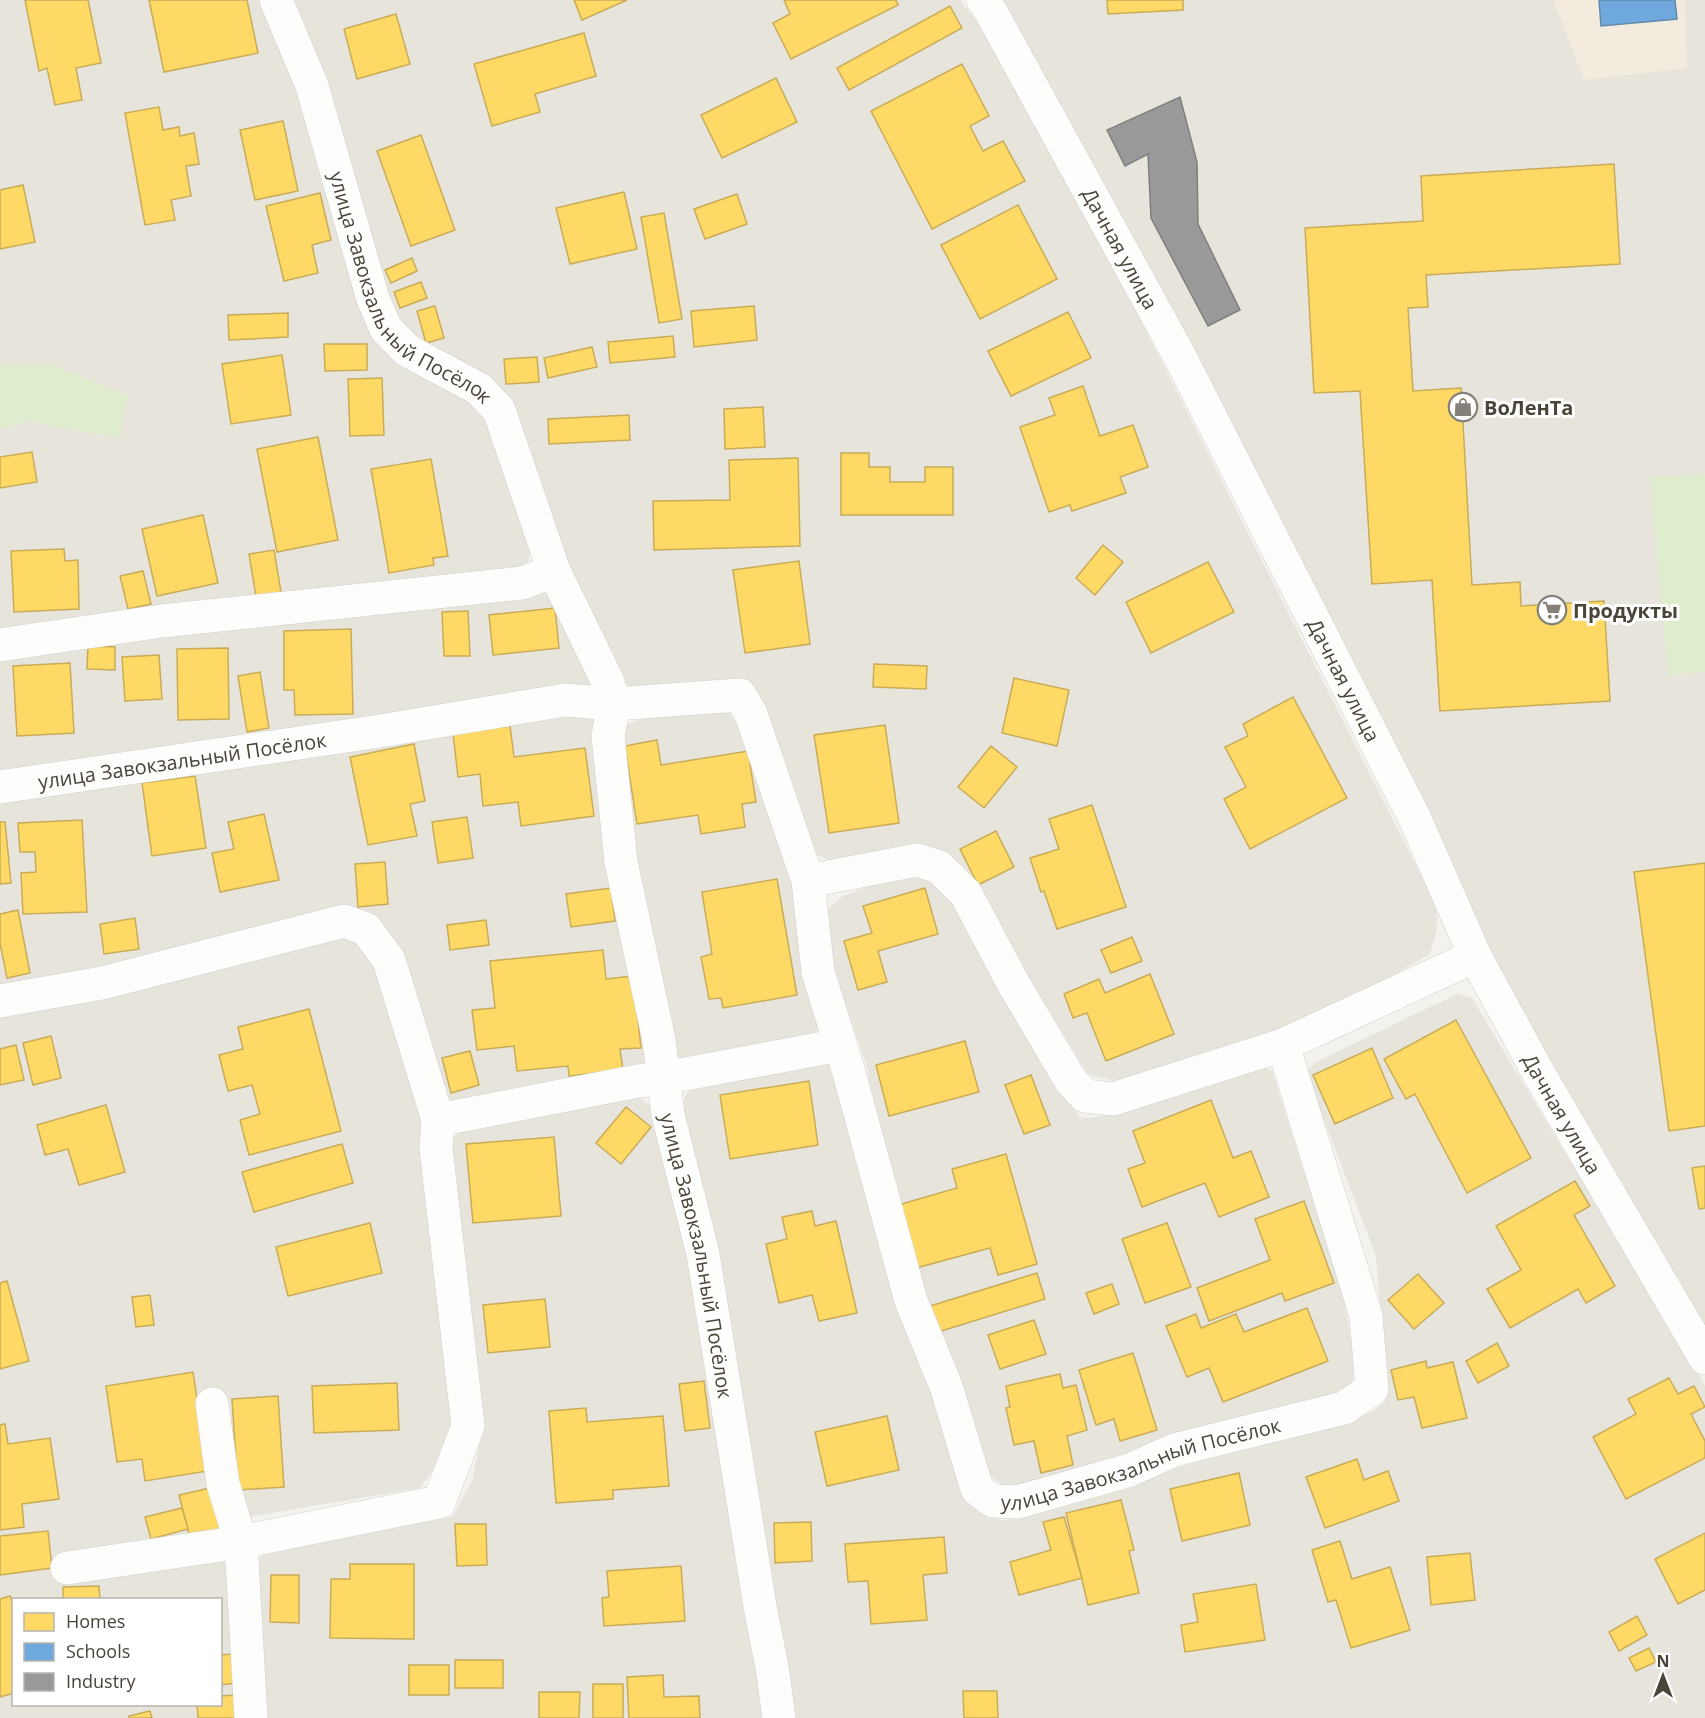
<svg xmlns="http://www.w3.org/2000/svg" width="1705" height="1718" font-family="'Open Sans',sans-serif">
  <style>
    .residential { fill: #e7e4db; fill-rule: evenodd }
    .commercial { fill: #f2ebde }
    .green { fill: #dfedce }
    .homes { fill: #ffd966; stroke: #c9ac58; stroke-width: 1.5 }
    .schools { fill: #6fa8dc; stroke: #648aab; stroke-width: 1.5 }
    .industry { fill: #999; stroke: #81807c; stroke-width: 1.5 }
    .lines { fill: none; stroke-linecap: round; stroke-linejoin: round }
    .minor-casing { stroke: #d1cfcb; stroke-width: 34 }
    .minor { stroke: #fdfdfc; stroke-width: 33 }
    .labels { text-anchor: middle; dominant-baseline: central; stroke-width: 6; stroke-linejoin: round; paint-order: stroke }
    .street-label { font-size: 20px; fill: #4a4439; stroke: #fff }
    .poi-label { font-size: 20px; font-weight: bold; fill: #4a4439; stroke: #fff; text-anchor: start }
  </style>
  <rect width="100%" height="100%" fill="#f3f2ed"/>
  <g class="residential">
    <path d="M0 0H261L284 46 367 304 479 404 532 544 528 562 514 573 0 634Z"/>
    <path d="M290 0H960L979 24 1033 107 1436 905 1437 929 1430 954 1380 983 1268 1034 1138 1077 1114 1081 1088 1074 974 889 947 857 829 860 814 854 764 703 643 691 628 686 619 674 565 566 506 403 392 326Z"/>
    <path d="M1003 0H1705V1339L1545 1058 1008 8Z"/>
    <path d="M537 593 552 595 591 680V689L0 772V656Z"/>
    <path d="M553 711 598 719 649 1060 641 1068 427 1111 457 1424 441 1459 420 1488 248 1517 242 1718H0V801ZM14 1600H220V1704H14Z"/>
    <path d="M727 711 741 729 795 877 822 1024 816 1032 690 1059H679L672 1055 619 770 626 725 652 715Z"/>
    <path d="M907 871 941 881 1063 1095 1080 1117 1094 1118 1259 1064 1272 1071 1343 1294 1356 1369 1351 1385 1339 1392 1167 1440 1021 1488 1002 1484 980 1469 879 1149 867 1066 836 977 826 910 843 896Z"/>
    <path d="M1457 994 1472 998 1705 1386V1718H793L681 1113 686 1094 701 1081 825 1062 836 1071 979 1510 1003 1521 1183 1466 1370 1413 1385 1402 1386 1381 1376 1256 1310 1083 1308 1071 1314 1063Z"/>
    <path d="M638 1097 651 1106 693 1255 758 1669 762 1718H262L255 1571 259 1559 269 1547 453 1516 473 1479 482 1425 450 1154 454 1137 466 1126Z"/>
  </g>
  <path class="commercial" d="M1553 0H1685L1687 68 1584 80Z"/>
  <g class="green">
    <path d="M0 365H53L128 396 119 438 27 421 0 429Z"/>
    <path d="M1705 474V672L1668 675 1650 478Z"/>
  </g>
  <g class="homes">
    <path d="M25 0H88L101 63 76 68 82 100 55 105 47 68 39 71Z"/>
    <path d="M149 0H247L258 53 164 72Z"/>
    <path d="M574 0H627L582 20Z"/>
    <path d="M784 0H896L898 5 791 59 773 23 790 14Z"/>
    <path d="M1107 0H1183V10L1108 14Z"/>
    <path d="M950 6 962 28 849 90 837 68Z"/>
    <path d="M396 14 410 64 357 79 344 29Z"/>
    <path d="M584 33 596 76 535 94 540 112 492 126 474 64Z"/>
    <path d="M962 64 989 116 970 126 983 151 1003 141 1025 181 932 229 871 111Z"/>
    <path d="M776 78 797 122 722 158 701 115Z"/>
    <path d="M159 107 163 130 179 127 180 136 194 133 199 164 186 166 191 196 171 200 175 220 145 225 125 113Z"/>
    <path d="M283 121 298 191 255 200 240 130Z"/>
    <path d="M421 135 455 230 411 246 377 151Z"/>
    <path d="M1614 164 1620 264 1426 275 1428 307 1408 308 1413 391 1461 388 1472 585 1520 582 1521 606 1604 601 1610 701 1440 711 1432 580 1372 584 1360 391 1314 393 1305 228 1423 221 1421 176Z"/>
    <path d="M23 185 35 242 0 249V190Z"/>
    <path d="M624 192 637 249 570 264 556 208Z"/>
    <path d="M320 193 331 240 312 245 318 273 284 281 266 206Z"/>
    <path d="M737 194 747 224 705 239 694 209Z"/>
    <path d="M1018 205 1057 279 980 319 941 245Z"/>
    <path d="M664 213 682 319 659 323 641 217Z"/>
    <path d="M412 258 417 271 391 283 385 270Z"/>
    <path d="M421 282 427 298 400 308 394 292Z"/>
    <path d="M435 306 444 338 426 343 417 311Z"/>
    <path d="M754 306 757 340 694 347 691 311Z"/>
    <path d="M1068 312 1091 358 1011 396 988 351Z"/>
    <path d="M288 313V337L229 340 228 315Z"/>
    <path d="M673 336 675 357 610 363 608 342Z"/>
    <path d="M324 344H367V370L325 371Z"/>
    <path d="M592 347 597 367 548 378 544 358Z"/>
    <path d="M282 355 291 415 231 424 222 364Z"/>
    <path d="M537 357 539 382 506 384 504 359Z"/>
    <path d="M382 378 384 435 350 436 348 379Z"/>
    <path d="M1083 386 1100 436 1133 425 1148 467 1120 477 1126 493 1072 511 1070 505 1049 512 1020 427 1055 415 1049 398Z"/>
    <path d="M763 407 765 447 725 449 724 409Z"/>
    <path d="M629 415 630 440 549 444 548 419Z"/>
    <path d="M318 437 338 540 277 552 257 449Z"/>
    <path d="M32 452 37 482 0 488V457Z"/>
    <path d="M841 453H869V467H890V482H925V467H953V515H841Z"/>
    <path d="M798 458 800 546 654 550 653 501 730 500 729 460Z"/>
    <path d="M431 459 448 556 433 558 434 565 389 573 371 469Z"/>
    <path d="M203 515 218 583 157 596 142 529Z"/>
    <path d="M1103 545 1123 562 1095 595 1076 578Z"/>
    <path d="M64 549 65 561 78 560 79 609 14 612 11 551Z"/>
    <path d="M274 550 281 592 256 596 249 554Z"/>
    <path d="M799 561 810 644 745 653 733 570Z"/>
    <path d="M1208 562 1234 612 1151 653 1126 602Z"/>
    <path d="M143 571 151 604 128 609 120 576Z"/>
    <path d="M555 608 559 648 493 655 489 615Z"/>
    <path d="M468 611 470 656H444L442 612Z"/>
    <path d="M351 629 353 714 295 715 294 690H284V631Z"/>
    <path d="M88 646 115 647V670L87 669Z"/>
    <path d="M228 648 229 719 178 720 177 649Z"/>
    <path d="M159 655 162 699 125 701 122 657Z"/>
    <path d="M70 663 74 733 17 736 13 666Z"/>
    <path d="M874 664 927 666 926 689 873 687Z"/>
    <path d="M260 672 269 728 247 732 238 676Z"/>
    <path d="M1014 678 1069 690 1057 746 1002 733Z"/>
    <path d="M1293 697 1347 798 1250 849 1224 799 1246 787 1225 747 1248 736 1243 724Z"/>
    <path d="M885 725 899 823 829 833 814 735Z"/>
    <path d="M510 726 514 757 585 748 594 816 521 826 518 802 483 806 480 774 458 777 453 733Z"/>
    <path d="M657 740 661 765 748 751 756 802 742 804 745 827 701 834 698 815 637 824 625 746Z"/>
    <path d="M414 744 425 801 410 804 417 836 368 845 350 757Z"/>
    <path d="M991 746 1017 767 984 808 958 787Z"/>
    <path d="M195 776 206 848 152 856 142 783Z"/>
    <path d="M1092 805 1126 907 1057 929 1044 891 1041 892 1030 858 1059 849 1049 819Z"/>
    <path d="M264 814 279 880 220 892 212 853 234 849 228 822Z"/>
    <path d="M467 817 473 858 438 863 432 822Z"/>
    <path d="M82 820 87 912 23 914 21 873 36 872 35 852H20L18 823Z"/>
    <path d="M0 822H5L11 883 0 884Z"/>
    <path d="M996 831 1014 867 978 885 960 849Z"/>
    <path d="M385 862 388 904 358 907 355 864Z"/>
    <path d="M1705 863V1126L1669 1131 1634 872Z"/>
    <path d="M777 879 797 995 723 1008 721 998 709 999 701 957 712 954 702 892Z"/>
    <path d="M611 888 615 921 571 927 566 894Z"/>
    <path d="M925 888 938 934 878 951 887 982 858 990 844 941 872 933 863 906Z"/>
    <path d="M18 910 30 973 7 978 0 943V914Z"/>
    <path d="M135 918 139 949 104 954 100 924Z"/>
    <path d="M486 920 489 945 450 950 447 925Z"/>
    <path d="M1132 937 1142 961 1111 973 1101 950Z"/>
    <path d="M603 950 606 979 633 976 641 1048 620 1049 623 1070 569 1076 568 1066 517 1071 514 1046 477 1050 472 1010 495 1008 490 961Z"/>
    <path d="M1150 974 1174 1034 1106 1061 1087 1013 1073 1018 1064 994 1099 979 1105 993Z"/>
    <path d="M309 1009 341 1131 249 1155 240 1120 260 1114 252 1085 228 1091 219 1055 243 1049 238 1027Z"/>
    <path d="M1456 1020 1531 1158 1467 1193 1415 1094 1406 1099 1384 1059Z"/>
    <path d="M51 1036 61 1078 33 1085 23 1043Z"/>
    <path d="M965 1041 979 1092 889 1116 876 1065Z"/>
    <path d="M16 1045 24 1080 0 1085V1049Z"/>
    <path d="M1372 1048 1393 1098 1335 1124 1313 1075Z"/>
    <path d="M470 1051 479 1085 451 1093 442 1058Z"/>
    <path d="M1031 1075 1050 1125 1024 1134 1005 1085Z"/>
    <path d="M809 1081 818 1145 730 1159 720 1095Z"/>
    <path d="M1211 1100 1233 1158 1251 1151 1269 1197 1219 1217 1205 1183 1142 1207 1128 1169 1145 1163 1133 1131Z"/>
    <path d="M106 1105 125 1172 79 1185 68 1149 45 1155 37 1125Z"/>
    <path d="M626 1107 651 1127 621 1164 596 1143Z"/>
    <path d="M554 1137 561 1216 473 1223 466 1144Z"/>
    <path d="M342 1144 353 1183 254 1212 242 1172Z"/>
    <path d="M1006 1154 1037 1264 998 1275 990 1248 916 1268 898 1205 957 1188 952 1169Z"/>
    <path d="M1705 1166V1208L1699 1209 1692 1168Z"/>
    <path d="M1575 1181 1590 1206 1574 1215 1615 1286 1586 1303 1578 1289 1510 1328 1487 1289 1521 1270 1496 1226Z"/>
    <path d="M1304 1201 1334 1283 1285 1301 1282 1293 1209 1321 1197 1288 1270 1260 1255 1219Z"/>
    <path d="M812 1211 815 1226 836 1221 857 1313 819 1321 812 1295 779 1303 766 1244 787 1239 782 1217Z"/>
    <path d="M370 1223 382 1273 288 1296 276 1247Z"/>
    <path d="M1167 1223 1191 1287 1145 1303 1122 1239Z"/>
    <path d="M1037 1273 1045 1299 938 1332 930 1306Z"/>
    <path d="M1418 1274 1444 1303 1414 1329 1388 1300Z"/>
    <path d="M7 1281 29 1361 0 1369V1283Z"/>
    <path d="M1112 1284 1119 1304 1094 1314 1086 1293Z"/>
    <path d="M150 1295 154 1325 136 1327 132 1297Z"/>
    <path d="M545 1299 550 1347 488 1353 483 1305Z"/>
    <path d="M1307 1308 1328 1361 1223 1402 1209 1368 1187 1377 1166 1326 1196 1314 1201 1328 1236 1314 1244 1332Z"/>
    <path d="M1034 1320 1046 1354 1000 1369 988 1335Z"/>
    <path d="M1497 1343 1509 1366 1478 1383 1466 1361Z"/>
    <path d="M1133 1353 1157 1430 1120 1441 1114 1419 1096 1425 1079 1370Z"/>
    <path d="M1426 1361 1427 1368 1453 1362 1467 1418 1422 1428 1414 1397 1398 1400 1391 1370Z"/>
    <path d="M193 1372 208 1471 145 1481 142 1459 117 1462 106 1386Z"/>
    <path d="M1060 1374 1063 1388 1076 1385 1087 1430 1067 1436 1073 1465 1041 1473 1034 1441 1014 1445 1006 1408 1010 1407 1006 1386Z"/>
    <path d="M1669 1378 1678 1394 1694 1386 1705 1407 1691 1414 1705 1441V1458L1626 1499 1593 1437 1636 1414 1628 1399Z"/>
    <path d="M704 1381 710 1428 685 1431 679 1384Z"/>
    <path d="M397 1383 399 1430 314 1433 312 1386Z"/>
    <path d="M278 1396 284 1487 238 1490 232 1399Z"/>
    <path d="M586 1408 587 1422 663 1416 669 1486 613 1490V1499L556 1503 549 1411Z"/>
    <path d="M887 1416 899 1470 827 1486 815 1432Z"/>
    <path d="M5 1424 8 1444 50 1438 59 1499 22 1504 24 1527 0 1530V1425Z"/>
    <path d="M1357 1459 1364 1480 1388 1471 1399 1501 1325 1528 1306 1477Z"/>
    <path d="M1239 1473 1250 1525 1182 1541 1170 1489Z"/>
    <path d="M210 1488 221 1530 190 1538 179 1495Z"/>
    <path d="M1121 1500 1134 1550 1129 1551 1139 1593 1088 1605 1066 1513Z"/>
    <path d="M182 1508 188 1529 151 1539 145 1517Z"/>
    <path d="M1064 1517 1082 1578 1019 1595 1010 1562 1051 1550 1043 1522Z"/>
    <path d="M811 1522 812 1561 775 1563 774 1523Z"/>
    <path d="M455 1524H486L487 1565 457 1566Z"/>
    <path d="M48 1531 52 1568 0 1575V1536Z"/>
    <path d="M1705 1533V1590L1678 1604 1655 1559Z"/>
    <path d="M944 1537 947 1573 923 1575 927 1620 871 1624 868 1581 848 1582 845 1544Z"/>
    <path d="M1340 1541 1352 1579 1390 1567 1410 1630 1351 1648 1336 1600 1328 1602 1312 1550Z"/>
    <path d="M1470 1553 1475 1600 1431 1605 1427 1557Z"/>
    <path d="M350 1564H414V1639L330 1638 331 1579H350Z"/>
    <path d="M681 1566 685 1621 604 1626 602 1598 609 1597 607 1571Z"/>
    <path d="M271 1575H299V1623L270 1622Z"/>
    <path d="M1256 1584 1265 1640 1185 1652 1181 1625 1198 1622 1193 1594Z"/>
    <path d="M99 1586 100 1600H63V1587Z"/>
    <path d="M10 1596 14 1606V1693L0 1697V1599Z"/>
    <path d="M1637 1616 1647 1635 1619 1651 1609 1632Z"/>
    <path d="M1649 1648 1656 1662 1636 1671 1629 1658Z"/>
    <path d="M233 1654 237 1683 220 1685V1655Z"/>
    <rect x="455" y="1660" width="48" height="28"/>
    <rect x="409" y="1665" width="40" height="30"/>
    <path d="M663 1675 664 1697 699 1696 700 1718H629L627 1677Z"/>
    <rect x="593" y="1684" width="30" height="34"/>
    <path d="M963 1691H997L998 1718H964Z"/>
    <path d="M539 1692H580L579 1718H539Z"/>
    <path d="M235 1695 236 1718H198L197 1704H220V1696Z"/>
    <path d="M150 1711 152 1718H129V1716Z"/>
  </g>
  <path class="schools" d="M1599 0H1675L1677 19 1601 26Z"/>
  <path class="industry" d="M1180 97 1197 162 1198 224 1240 310 1208 326 1151 218 1148 154 1125 166 1107 130Z"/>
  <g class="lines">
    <g class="minor-casing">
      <g id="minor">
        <path id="s1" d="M276 0 312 86 373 299 386 329 408 351 479 389 499 410 554 571 608 682 614 704 608 736 621 862 659 1040 668 1115 703 1254 761 1612 772 1667 779 1718"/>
        <path id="s2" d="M983 0 991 12 1179 355 1415 819 1475 956 1539 1074 1705 1358"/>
        <path d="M0 645 162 621 522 583 554 571"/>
        <path id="s3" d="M0 787 380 731 565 700 614 704 740 695 751 714 808 881 818 972 848 1069 911 1301 946 1386 977 1489 993 1501 1017 1502 1130 1470 1174 1450 1344 1408 1372 1389 1366 1316 1283 1045"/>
        <path d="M808 881 917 860 939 867 966 894 1013 983 1071 1081 1085 1096 1113 1099 1283 1045 1475 956"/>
        <path d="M0 1001 102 983 344 921 366 929 389 960 438 1120 436 1148 468 1426 439 1502 241 1542 67 1568"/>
        <path d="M438 1120 638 1081 664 1078 840 1045"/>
        <path d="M212 1404 223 1484 241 1542 251 1718"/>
      </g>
    </g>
    <use href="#minor" class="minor"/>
  </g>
  <defs>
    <g id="shop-ring" transform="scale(1.5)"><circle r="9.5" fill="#fff" stroke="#858178" stroke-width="1.5"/><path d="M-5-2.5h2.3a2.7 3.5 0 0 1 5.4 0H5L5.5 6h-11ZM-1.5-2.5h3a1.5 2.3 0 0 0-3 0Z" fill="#858178"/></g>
    <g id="supermarket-ring" transform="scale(1.5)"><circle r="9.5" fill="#fff" stroke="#858178" stroke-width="1.5"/><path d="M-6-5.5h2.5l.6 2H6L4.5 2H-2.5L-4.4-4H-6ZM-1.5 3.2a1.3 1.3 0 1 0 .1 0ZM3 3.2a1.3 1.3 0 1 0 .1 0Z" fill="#858178"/></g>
  </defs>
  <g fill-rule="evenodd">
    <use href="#shop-ring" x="1463" y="407"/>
    <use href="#supermarket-ring" x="1552" y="610"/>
  </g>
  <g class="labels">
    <g class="street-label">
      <text stroke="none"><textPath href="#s2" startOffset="284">Дачная улица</textPath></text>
      <text stroke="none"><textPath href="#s1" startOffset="328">улица Завокзальный Посёлок</textPath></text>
      <text stroke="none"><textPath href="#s2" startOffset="770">Дачная улица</textPath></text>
      <text stroke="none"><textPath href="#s3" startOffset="184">улица Завокзальный Посёлок</textPath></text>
      <text stroke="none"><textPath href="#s2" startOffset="1256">Дачная улица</textPath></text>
      <text stroke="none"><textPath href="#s1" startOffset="1365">улица Завокзальный Посёлок</textPath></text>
      <text stroke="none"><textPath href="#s3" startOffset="1752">улица Завокзальный Посёлок</textPath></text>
    </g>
    <g class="poi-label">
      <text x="1484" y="407">ВоЛенТа</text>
      <text x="1573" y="610">Продукты</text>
    </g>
  </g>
  <rect x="12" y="1598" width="210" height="108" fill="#ffffff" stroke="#b7b4b0" stroke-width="1.5"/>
  <rect x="24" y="1613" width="30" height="18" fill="#ffd966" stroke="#b7b4b0" stroke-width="1.5"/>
  <text x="66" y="1628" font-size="18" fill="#4a4439">Homes</text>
  <rect x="24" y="1643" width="30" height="18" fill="#6fa8dc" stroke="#b7b4b0" stroke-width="1.5"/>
  <text x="66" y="1658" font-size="18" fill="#4a4439">Schools</text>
  <rect x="24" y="1673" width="30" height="18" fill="#999999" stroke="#b7b4b0" stroke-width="1.5"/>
  <text x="66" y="1688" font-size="18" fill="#4a4439">Industry</text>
  <g transform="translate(1663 1676)" stroke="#ffffff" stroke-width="4.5" paint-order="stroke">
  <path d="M0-4.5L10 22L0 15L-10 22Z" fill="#4a4439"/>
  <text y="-9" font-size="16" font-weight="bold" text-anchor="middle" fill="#4a4439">N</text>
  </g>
</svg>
